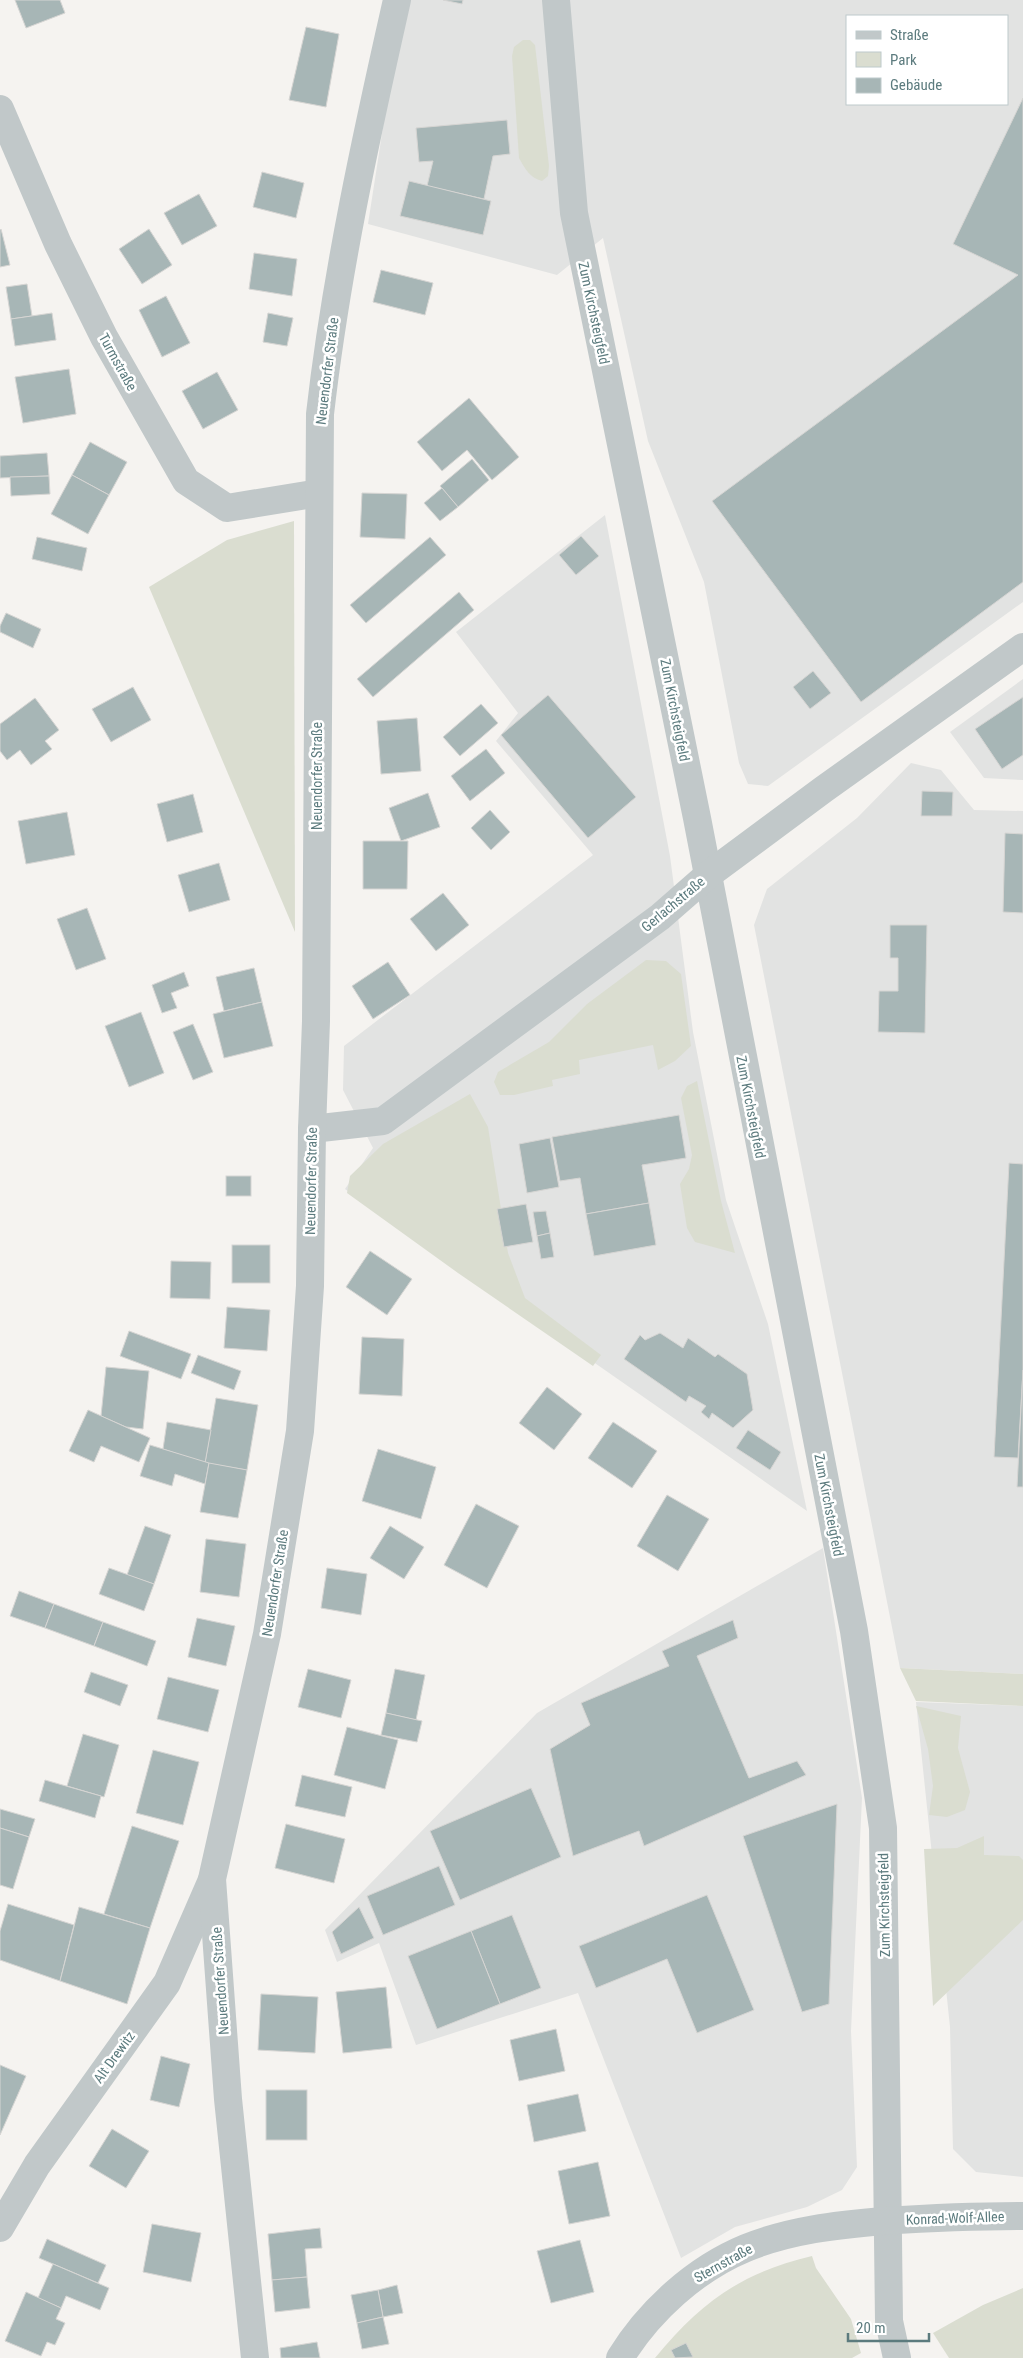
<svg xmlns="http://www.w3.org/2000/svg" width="1023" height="2358" font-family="'Roboto Condensed',sans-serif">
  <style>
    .built { fill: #e2e3e2; fill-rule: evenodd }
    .green { fill: #daddd0 }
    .building { fill: #a7b6b6; stroke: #d6d5d3 }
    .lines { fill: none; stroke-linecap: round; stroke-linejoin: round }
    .minor { stroke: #c1c8c9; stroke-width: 28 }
    .labels { text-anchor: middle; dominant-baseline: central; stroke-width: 5; stroke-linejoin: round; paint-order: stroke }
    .street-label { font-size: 14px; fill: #5c7b7e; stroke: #fff }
  </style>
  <rect width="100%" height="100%" fill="#f5f3f0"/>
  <g class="built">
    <path d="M411 0H1023V602L768 786 748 784 739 763 704 582 648 441 603 238 557 275 368 224 388 95ZM847 16H1007V104H847Z"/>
    <path d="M605 515 670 856 693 1032 726 1200 768 1324 807 1511 345 1189 373 1148 343 1090 344 1046 593 855 496 741 518 713 456 632Z"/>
    <path d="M1023 679V780L984 778 950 732Z"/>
    <path d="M911 763 941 770 974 810 1023 811V1674L900 1668 754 925 767 889 857 818Z"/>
    <path d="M823 1548 862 1798 851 2031 857 2167 842 2190 807 2207 735 2227 681 2258 578 1993 416 2045 379 1943 337 1962 325 1930 537 1713Z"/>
    <path d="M916 1702 1023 1706V2177L976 2172 953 2149 950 2027Z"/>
  </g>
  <g class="green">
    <path d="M523 40H530L535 45 549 166 548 176 542 181C530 178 525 169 519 158L512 56 514 47Z"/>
    <path d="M294 521 295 932 149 587 227 540Z"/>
    <path d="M646 960 666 961 681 974 691 1046 675 1061 658 1070 653 1045 579 1060 580 1074 552 1080 553 1086 514 1095H500L494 1082 498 1072 549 1042 587 1004Z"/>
    <path d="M697 1081 721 1201 735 1253 695 1242 687 1228 680 1184 689 1169 692 1155 681 1098 687 1086Z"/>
    <path d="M470 1094 488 1127 508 1253 525 1298 601 1355 593 1366 458 1273 347 1193 350 1176 383 1144Z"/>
    <path d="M900 1668 1023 1674V1706L916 1701Z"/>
    <path d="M916 1706 961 1716 958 1748 970 1792 965 1810 947 1817 929 1815 933 1786 928 1749Z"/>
    <path d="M984 1836V1855L1019 1856 1023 1860V1920L933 2006 924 1849 957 1848Z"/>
    <path d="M812 2256 816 2268 851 2319 861 2353 852 2358H655C701 2302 741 2273 812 2256Z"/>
    <path d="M1023 2288V2358H949L933 2333 983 2305Z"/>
  </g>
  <g class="building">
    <path d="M15 0H60L65 13 26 28Z"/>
    <path d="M443 0H463L462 4Z"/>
    <path d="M306 27 339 34 326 107 289 100Z"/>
    <path d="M1023 98V582L861 702 712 501 1018 275 953 244Z"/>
    <path d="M507 120 510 154 493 156 484 199 427 186 433 161 419 162 416 128Z"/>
    <path d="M262 172 304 183 296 218 253 207Z"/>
    <path d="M409 181 491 201 483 235 400 216Z"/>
    <path d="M199 194 217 226 182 245 164 213Z"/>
    <path d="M1 229 10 265 0 267V230Z"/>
    <path d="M149 229 172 265 142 284 119 249Z"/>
    <path d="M254 253 297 259 292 296 249 289Z"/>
    <path d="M381 270 433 283 425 315 373 302Z"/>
    <path d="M27 284 32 316 11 319 6 287Z"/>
    <path d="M166 296 190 343 162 357 139 310Z"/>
    <path d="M52 313 56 340 15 346 11 319Z"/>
    <path d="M268 313 293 318 287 346 263 342Z"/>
    <path d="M69 369 76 414 23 423 15 377Z"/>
    <path d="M217 372 238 410 203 429 182 391Z"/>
    <path d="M469 398 519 457 492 480 467 450 442 471 417 442Z"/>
    <path d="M90 442 127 462 109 495 72 475Z"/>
    <path d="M47 453 49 476 0 478V456Z"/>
    <path d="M472 459 489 480 458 507 440 486Z"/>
    <path d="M72 475 109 495 88 534 51 514Z"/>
    <path d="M49 476 50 494 11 496 10 477Z"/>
    <path d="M442 488 458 507 440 521 424 503Z"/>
    <path d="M362 493 407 494 405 539 360 537Z"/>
    <path d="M581 536 599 556 576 575 559 555Z"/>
    <path d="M37 537 87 548 82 571 32 559Z"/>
    <path d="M430 537 446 555 366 623 350 605Z"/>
    <path d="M459 592 474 610 373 697 357 679Z"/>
    <path d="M6 613 41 629 33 648 0 632V626Z"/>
    <path d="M813 671 831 693 810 709 793 687Z"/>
    <path d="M133 687 151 720 111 742 92 709Z"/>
    <path d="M548 695 636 797 588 838 501 735Z"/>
    <path d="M1023 697V755L1002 769 975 729Z"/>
    <path d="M35 698 59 730 45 741 52 749 31 765 20 750 7 760 0 751V724Z"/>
    <path d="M481 704 498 723 460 756 443 737Z"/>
    <path d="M417 718 421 771 381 774 377 721Z"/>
    <path d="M486 749 505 773 470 801 451 776Z"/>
    <path d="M922 791 953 792 952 816H921Z"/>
    <path d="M428 793 440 827 401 841 389 808Z"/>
    <path d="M193 794 203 832 167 842 157 804Z"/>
    <path d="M490 810 510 832 491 850 471 828Z"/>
    <path d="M67 812 75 855 26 864 18 821Z"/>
    <path d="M1005 833 1023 834V913L1003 912Z"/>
    <path d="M363 841H408L407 889H363Z"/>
    <path d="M219 863 230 900 189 912 178 875Z"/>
    <path d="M443 893 469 925 436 951 410 919Z"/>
    <path d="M87 908 106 959 76 970 57 919Z"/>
    <path d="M890 925H927L925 1033 878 1032 879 991H898V958H890Z"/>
    <path d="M388 962 410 995 373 1019 352 986Z"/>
    <path d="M254 968 262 1002 224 1011 216 977Z"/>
    <path d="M184 972 189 986 171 993 177 1008 162 1013 152 985Z"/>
    <path d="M262 1002 273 1046 224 1058 213 1014Z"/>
    <path d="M141 1012 164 1073 129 1087 105 1026Z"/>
    <path d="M193 1024 213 1072 193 1080 173 1032Z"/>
    <path d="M679 1115 686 1158 642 1165 649 1203 586 1214 580 1178 560 1181 552 1137Z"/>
    <path d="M550 1138 559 1187 527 1193 519 1144Z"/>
    <path d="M1009 1163 1023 1164V1370L1018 1458 994 1457Z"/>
    <rect x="226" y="1176" width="25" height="20"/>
    <path d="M649 1203 656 1245 594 1256 586 1214Z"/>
    <path d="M526 1204 533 1242 504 1247 497 1209Z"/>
    <path d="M546 1211 550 1233 537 1236 533 1212Z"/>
    <path d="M550 1233 554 1257 541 1259 537 1236Z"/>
    <rect x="232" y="1245" width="38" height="38"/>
    <path d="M370 1251 412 1279 387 1315 346 1287Z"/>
    <path d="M171 1261 211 1262 210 1299 170 1298Z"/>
    <path d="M227 1307 270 1310 267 1351 224 1348Z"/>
    <path d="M129 1331 191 1354 181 1379 120 1356Z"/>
    <path d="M660 1333 683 1348 688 1338 715 1357 718 1354 747 1374 753 1410 733 1428 712 1413 709 1419 701 1412 706 1406 689 1396 686 1402 624 1359 640 1335 645 1340Z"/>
    <path d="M362 1337 404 1339 402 1396 359 1394Z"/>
    <path d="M198 1355 241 1371 234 1390 191 1373Z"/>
    <path d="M106 1367 149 1371 143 1429 126 1427 101 1416Z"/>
    <path d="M1023 1370V1487H1017Z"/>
    <path d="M547 1387 582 1414 554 1450 519 1423Z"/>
    <path d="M216 1398 258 1405 247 1470 205 1463Z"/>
    <path d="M88 1410 150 1438 139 1462 101 1446 94 1462 69 1451Z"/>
    <path d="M167 1422 211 1430 205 1463 163 1449Z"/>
    <path d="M613 1422 657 1451 632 1488 588 1458Z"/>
    <path d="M748 1430 781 1452 770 1470 736 1448Z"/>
    <path d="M150 1445 209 1463 205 1484 175 1474 172 1486 140 1476Z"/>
    <path d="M378 1449 436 1467 421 1519 362 1501Z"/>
    <path d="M209 1463 247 1470 238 1518 200 1512Z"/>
    <path d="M667 1495 709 1519 678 1571 637 1546Z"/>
    <path d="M476 1504 519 1526 487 1588 444 1565Z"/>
    <path d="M145 1526 171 1535 154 1584 127 1575Z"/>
    <path d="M390 1526 424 1547 404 1579 370 1558Z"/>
    <path d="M206 1539 246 1544 239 1597 200 1592Z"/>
    <path d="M109 1568 154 1584 144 1611 99 1594Z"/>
    <path d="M327 1568 367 1574 361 1615 321 1608Z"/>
    <path d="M19 1591 54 1604 45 1628 10 1616Z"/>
    <path d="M54 1604 103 1622 94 1646 45 1628Z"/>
    <path d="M197 1618 235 1626 226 1666 188 1657Z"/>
    <path d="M733 1620 738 1638 697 1656 749 1778 797 1761 806 1775 644 1846 639 1831 573 1856 550 1749 590 1725 581 1703 669 1666 662 1651Z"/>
    <path d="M103 1622 156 1641 147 1666 94 1646Z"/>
    <path d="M308 1669 351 1680 341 1718 298 1707Z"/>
    <path d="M395 1669 425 1675 416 1720 386 1713Z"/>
    <path d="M91 1672 128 1685 120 1706 84 1692Z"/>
    <path d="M168 1677 219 1690 208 1732 157 1719Z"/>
    <path d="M386 1713 422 1721 417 1742 381 1735Z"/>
    <path d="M347 1727 398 1740 385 1789 334 1775Z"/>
    <path d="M83 1734 119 1745 104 1797 67 1786Z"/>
    <path d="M153 1750 199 1762 183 1825 136 1813Z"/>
    <path d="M302 1775 352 1787 345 1817 295 1806Z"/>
    <path d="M45 1780 101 1796 95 1818 39 1801Z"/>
    <path d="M531 1788 561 1857 460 1900 430 1831Z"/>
    <path d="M837 1804 829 2004 802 2012 743 1836Z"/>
    <path d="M0 1809 35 1819 29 1837 0 1828Z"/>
    <path d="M286 1824 345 1839 334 1883 275 1868Z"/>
    <path d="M132 1826 179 1841 150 1928 104 1914Z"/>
    <path d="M0 1828 29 1837 13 1889 0 1885Z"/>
    <path d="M439 1866 455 1905 383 1935 367 1896Z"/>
    <path d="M707 1895 754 2010 697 2033 667 1959 596 1988 579 1946Z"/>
    <path d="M8 1904 74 1925 60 1981 0 1960V1931Z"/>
    <path d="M79 1907 150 1928 127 2004 60 1981Z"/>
    <path d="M359 1907 374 1938 341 1954 332 1932Z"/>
    <path d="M512 1915 541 1988 500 2004 471 1931Z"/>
    <path d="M471 1931 500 2004 437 2029 408 1956Z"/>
    <path d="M386 1987 392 2048 343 2053 336 1992Z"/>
    <path d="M261 1994 318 1997 315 2053 258 2050Z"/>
    <path d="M556 2029 565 2071 519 2081 510 2040Z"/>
    <path d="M161 2056 190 2064 179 2107 150 2100Z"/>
    <path d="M0 2065 26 2076 0 2135Z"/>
    <rect x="266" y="2090" width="41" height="50"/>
    <path d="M578 2094 586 2131 534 2142 527 2105Z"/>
    <path d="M112 2129 149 2151 126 2188 89 2166Z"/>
    <path d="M598 2162 610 2216 569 2224 558 2171Z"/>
    <path d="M152 2224 201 2233 191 2282 143 2272Z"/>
    <path d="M320 2228 322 2248 305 2249 307 2277 272 2280 268 2234Z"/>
    <path d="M47 2239 106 2265 98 2283 39 2258Z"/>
    <path d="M580 2240 594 2292 551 2303 537 2251Z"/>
    <path d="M53 2264 109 2288 100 2310 66 2296 61 2308 38 2298Z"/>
    <path d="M307 2277 310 2308 275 2312 272 2280Z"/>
    <path d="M397 2285 403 2313 383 2317 378 2290Z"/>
    <path d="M378 2290 383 2317 357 2323 351 2295Z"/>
    <path d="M26 2292 61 2308 56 2319 65 2323 55 2345 47 2342 41 2356 5 2341Z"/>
    <path d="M383 2317 389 2344 362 2349 357 2323Z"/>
    <path d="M317 2342 320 2358H281L280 2348Z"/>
    <path d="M686 2343 693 2357 675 2358 671 2350Z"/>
  </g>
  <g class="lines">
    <g class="minor">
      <path d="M556 0 574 213 697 818 854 1631 883 1828 889 2321 897 2358"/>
      <path d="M0 109 58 244 104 337 186 481 227 508 319 493"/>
      <path d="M312 1129 383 1121 660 917 708 875 824 789 1023 647"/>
      <path d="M0 2228 37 2165 167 1983 211 1882"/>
      <path d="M255 2358 228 2099 212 1879 267 1634 300 1431 310 1286 312 1129 316 1021 320 414C336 274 366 137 397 0"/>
      <path d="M620 2358C649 2311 695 2269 746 2248 790 2230 837 2225 883 2221 930 2218 976 2216 1023 2216"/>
    </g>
  </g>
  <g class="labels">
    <g class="street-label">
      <text transform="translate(594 313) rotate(78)">Zum Kirchsteigfeld</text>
      <text transform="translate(118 362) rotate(61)">Turmstraße</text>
      <text transform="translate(327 371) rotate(-83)">Neuendorfer Straße</text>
      <text transform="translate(675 710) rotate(79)">Zum Kirchsteigfeld</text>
      <text transform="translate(317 776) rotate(-90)">Neuendorfer Straße</text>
      <text transform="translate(673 904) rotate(-40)">Gerlachstraße</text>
      <text transform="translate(751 1107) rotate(79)">Zum Kirchsteigfeld</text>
      <text transform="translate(311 1181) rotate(-89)">Neuendorfer Straße</text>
      <text transform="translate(829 1505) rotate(79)">Zum Kirchsteigfeld</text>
      <text transform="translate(275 1583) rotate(-81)">Neuendorfer Straße</text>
      <text transform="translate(884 1905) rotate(-91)">Zum Kirchsteigfeld</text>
      <text transform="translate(220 1981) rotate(-94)">Neuendorfer Straße</text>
      <text transform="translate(114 2057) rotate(-54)">Alt Drewitz</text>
      <text transform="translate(955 2218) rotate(-2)">Konrad-Wolf-Allee</text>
      <text transform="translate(723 2263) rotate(-29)">Sternstraße</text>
    </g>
  </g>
  <rect x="846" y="15" width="162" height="90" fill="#ffffff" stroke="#becacb"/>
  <rect x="856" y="31" width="25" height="8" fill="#c1c8c9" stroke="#becacb"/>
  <text x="890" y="40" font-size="15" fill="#5c7b7e">Straße</text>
  <rect x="856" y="52" width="25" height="15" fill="#daddd0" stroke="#becacb"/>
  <text x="890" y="65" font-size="15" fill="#5c7b7e">Park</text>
  <rect x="856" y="78" width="25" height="15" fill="#a7b6b6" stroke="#becacb"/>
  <text x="890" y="90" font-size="15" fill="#5c7b7e">Gebäude</text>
  <path d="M848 2333v8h81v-8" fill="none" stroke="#5c7b7e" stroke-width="2.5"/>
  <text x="856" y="2333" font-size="15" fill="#5c7b7e" stroke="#ffffff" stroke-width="4" paint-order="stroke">20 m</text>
</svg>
